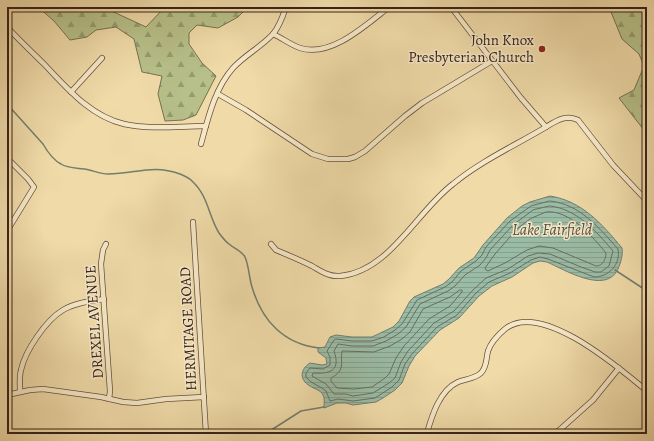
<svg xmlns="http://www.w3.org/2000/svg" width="654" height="441" font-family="Alegreya,serif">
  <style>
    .forest { fill: url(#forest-firs); stroke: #777152 }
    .water { fill: url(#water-rules); stroke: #727e6e }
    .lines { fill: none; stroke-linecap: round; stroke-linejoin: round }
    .shore { stroke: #686e60; stroke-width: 1 }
    .stream { stroke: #727e6e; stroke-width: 1.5 }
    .street-casing { stroke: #65503e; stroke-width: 6 }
    .street { stroke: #f5e7c6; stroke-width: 4.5 }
    .poi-dot { fill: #8f2418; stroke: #f5e7c6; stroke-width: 1.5 }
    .labels { text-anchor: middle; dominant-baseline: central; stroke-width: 3; stroke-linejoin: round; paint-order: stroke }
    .poi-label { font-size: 15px; fill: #37221b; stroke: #f5e7c6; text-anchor: end }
    .street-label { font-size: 15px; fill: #37221b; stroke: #f5e7c6 }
    .water-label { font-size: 16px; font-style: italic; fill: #555044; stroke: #f5e7c6 }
  </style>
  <defs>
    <pattern id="forest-firs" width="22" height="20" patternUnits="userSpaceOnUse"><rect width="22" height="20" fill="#b7c089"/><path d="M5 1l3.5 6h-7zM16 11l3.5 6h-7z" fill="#969c6f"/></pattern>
    <pattern id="water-rules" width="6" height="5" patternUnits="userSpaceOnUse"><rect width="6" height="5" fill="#9abba5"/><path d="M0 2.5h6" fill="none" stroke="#85a08d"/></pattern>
  </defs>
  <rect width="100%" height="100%" fill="#efdaa8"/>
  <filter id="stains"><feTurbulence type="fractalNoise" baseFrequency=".005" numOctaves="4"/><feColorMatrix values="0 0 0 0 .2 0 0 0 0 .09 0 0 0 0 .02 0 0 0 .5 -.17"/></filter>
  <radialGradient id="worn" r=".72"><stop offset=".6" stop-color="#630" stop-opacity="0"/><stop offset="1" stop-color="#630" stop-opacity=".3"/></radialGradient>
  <g class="forest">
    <path d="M38 7H103L146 27 163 9V7H248L238 17 218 28 197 25 189 33V44L202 63 216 76 196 115 183 120 165 121 158 94 162 76 142 72 134 39 116 27 96 30 87 37 70 40 54 21Z"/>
    <path d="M609 7H647V134L619 98 634 90 644 66 639 54 622 39Z"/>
  </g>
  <path class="water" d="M550 196C582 201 602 224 622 248 623 255 621 262 618 269 606 295 565 270 547 262L540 261 533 263 512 277 492 286 479 296 459 318 440 330 415 356 409 366 402 383 395 390 383 398 376 402 353 405 346 403H337L324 408C324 404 325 398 323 395 321 390 314 389 310 386 299 380 300 369 310 363L322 365 327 364 326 358 318 352V348L325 347 330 337 336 335 352 337H372L393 327 399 321 410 301 414 297 443 284 449 279 459 268 474 258 483 245 507 218 522 206 530 202Z"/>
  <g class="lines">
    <g class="shore">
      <path d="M550 201C580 204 599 228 618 249 621 264 609 277 594 277L548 259 540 257 531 260 510 273 489 282 476 293 457 315 437 327 412 354 405 364 399 380 392 387 375 398 353 401 338 399 330 401 326 391 322 388 311 382 306 377V373L310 368 323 369 330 365V357L327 351 334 340 336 339 352 341H372L384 337 395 330 402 324 417 300 445 287 452 282 461 271 476 261 482 255 486 247 510 221 531 206Z"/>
      <path d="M550 206C577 209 596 231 613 251L609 266 601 272H595L581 267 550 254 538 253 528 256 508 269 486 278 473 290 454 311 434 323 408 351 401 362 395 378 389 383 373 393 353 396 346 394H334L326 384 312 376 313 373C330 374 341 371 334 351L338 344 352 346H373L386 341 398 334 406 327 420 304 448 291 455 286 465 275 480 265 486 258 490 250 513 225 533 210Z"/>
      <path d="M546 212C569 209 593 237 606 253 606 259 603 266 596 266L553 248 539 246 527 250 505 263 488 271 486 270 485 268 495 254 517 229 530 219Z"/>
      <path d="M460 290H462V292L450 306 429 319 404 346 396 358 389 374 385 378 372 387 354 389 337 388 331 381V378C346 370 340 363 342 351L374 352 390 346 402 339 410 332 423 309 450 297Z"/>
    </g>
    <g class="stream">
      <path d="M7 104 43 144C47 151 53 160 61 164 67 168 77 168 84 169 92 170 100 174 108 174 136 174 152 164 180 174 185 176 190 178 193 182 208 196 209 217 219 233 222 237 226 242 229 244 235 249 242 251 245 257 249 266 249 278 252 287 262 321 284 344 319 348"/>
      <path d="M615 270 647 291"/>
      <path d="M265 434 301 411 324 407"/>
    </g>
    <g class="street-casing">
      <g id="street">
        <path d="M451 7 521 98 546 127C556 121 566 114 578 120L613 165 647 201"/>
        <path d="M7 27C19 40 32 52 44 64 67 88 90 116 124 124 151 130 179 126 206 126"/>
        <path d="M273 34C282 38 291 45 300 48 331 58 366 25 389 7"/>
        <path d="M71 92 102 58"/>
        <path d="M218 94 246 110 312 154 328 159H348L355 157 365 151 405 116 422 103 492 61"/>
        <path d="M201 144C208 118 215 88 233 68 245 55 261 47 273 34 279 27 283 16 286 7"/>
        <path d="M7 158 28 179 34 187 7 231"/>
        <path d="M193 222 206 434"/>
        <path d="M106 244 103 250 101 264 110 391 109 399"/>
        <path d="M271 244 276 250C288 255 300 260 312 266 321 271 329 277 340 276 389 272 417 211 453 184 481 161 514 146 546 127"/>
        <path d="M20 391C20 384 19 377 21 370 25 351 46 320 63 310 75 303 90 301 104 299"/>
        <path d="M7 395 30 390 43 389 101 397 123 402 137 403 166 399 204 397"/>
        <path d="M427 433C432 415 440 390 458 382 465 379 474 379 481 373 487 367 486 359 488 351 491 342 498 335 505 329 541 300 619 368 647 391"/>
        <path d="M406 434 417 432 434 434"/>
        <path d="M555 434 593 400 619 368"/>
      </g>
    </g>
    <use href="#street" class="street"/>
  </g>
  <circle class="poi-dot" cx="542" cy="49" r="4"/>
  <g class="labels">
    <g class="poi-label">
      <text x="534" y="40">John Knox<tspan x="534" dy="17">Presbyterian Church</tspan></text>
    </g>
    <g class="street-label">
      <text transform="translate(94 322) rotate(-94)">DREXEL AVENUE</text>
      <text transform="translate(188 329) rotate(-93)">HERMITAGE ROAD</text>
    </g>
    <g class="water-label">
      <text x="552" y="230">Lake Fairfield</text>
    </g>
  </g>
  <rect width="654" height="441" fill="none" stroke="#efdaa8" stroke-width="24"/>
  <rect x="8" y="8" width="638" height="425" fill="none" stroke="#37221b" stroke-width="2"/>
  <rect x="12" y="12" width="630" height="417" fill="none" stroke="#37221b"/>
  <rect width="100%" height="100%" filter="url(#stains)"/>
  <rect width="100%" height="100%" fill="url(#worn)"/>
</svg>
